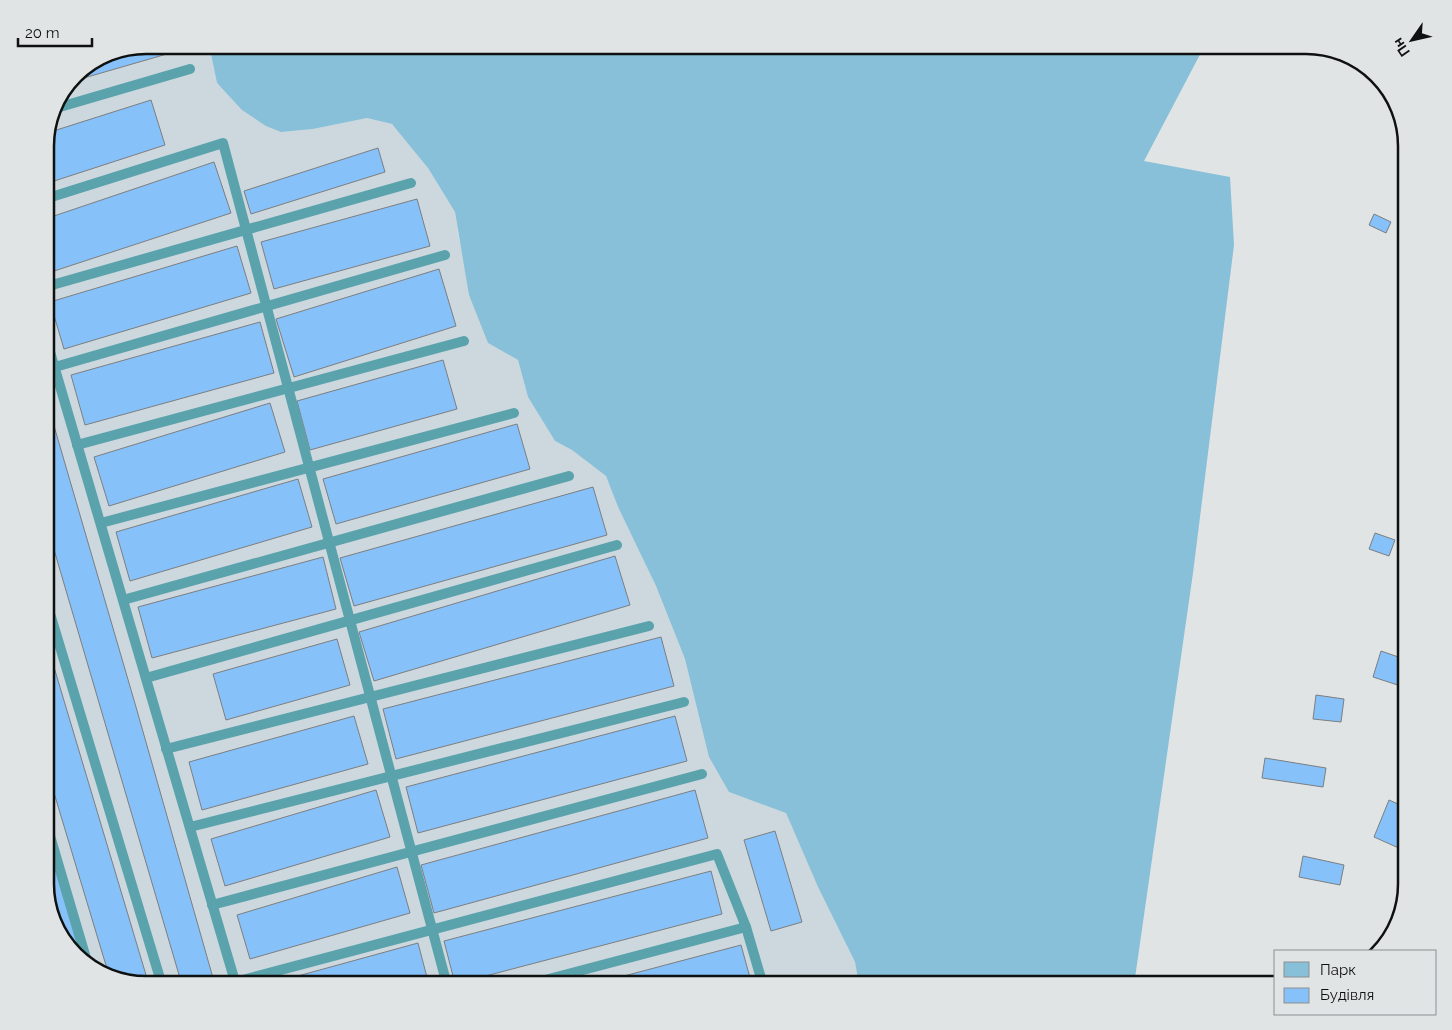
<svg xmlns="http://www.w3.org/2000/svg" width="1452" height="1030" font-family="Raleway,sans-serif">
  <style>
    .built { fill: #ccd8dd }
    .green { fill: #88c0d9 }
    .building { fill: #86c1fa; stroke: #7c7e81 }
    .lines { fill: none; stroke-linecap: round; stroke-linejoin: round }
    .lane { stroke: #5aa2ac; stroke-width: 10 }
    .rim { fill: none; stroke: #0f1010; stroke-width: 2.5 }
  </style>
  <rect width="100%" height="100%" fill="#e0e4e5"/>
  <path class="built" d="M146 45H209L217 84 281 132 313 129 367 118 392 124 410 143 428 168 455 212 459 239 488 343 518 360 528 397 555 441 572 450 606 476 618 507 656 586 685 659 697 703 729 792 786 813 818 887 855 962 859 985H146L85 964 58 934 45 890V139L56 101 79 70 108 53Z"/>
  <path class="green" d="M209 45H1205L1144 161 1230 177 1234 245 1193 573 1134 985H859L855 962 818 887 786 813 729 792 709 757 685 659 656 586 618 507 606 476 572 450 555 441 528 397 518 360 488 343 469 295 455 212 428 168 392 124 367 118 313 129 281 132 266 126 242 110 217 83Z"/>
  <g class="building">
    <path d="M146 45H191V47L70 82 79 70 108 53Z"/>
    <path d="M151 100 165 145 45 184 47 133Z"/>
    <path d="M378 148 385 172 251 214 244 191Z"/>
    <path d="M214 162 231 213 45 274V219Z"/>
    <path d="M417 199 430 246 274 289 261 242Z"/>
    <path d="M1374 214 1391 222 1386 233 1369 225Z"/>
    <path d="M237 246 251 293 64 349 50 302Z"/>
    <path d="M439 269 456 326 294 377 276 319Z"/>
    <path d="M260 322 274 373 85 425 71 375Z"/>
    <path d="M443 360 457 409 310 450 297 401Z"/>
    <path d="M45 395 136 707 215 985H182L45 519Z"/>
    <path d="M270 403 285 452 109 506 94 457Z"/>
    <path d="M517 424 530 469 336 524 323 479Z"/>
    <path d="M298 479 312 527 130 581 116 532Z"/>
    <path d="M593 487 607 535 354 606 340 558Z"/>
    <path d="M1375 533 1395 540 1389 556 1369 549Z"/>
    <path d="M615 556 630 605 374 681 359 632Z"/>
    <path d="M323 557 336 609 152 658 138 607Z"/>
    <path d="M45 637 149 985 108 972 45 763Z"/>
    <path d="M661 637 674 686 396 759 383 709Z"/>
    <path d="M337 639 350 685 226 720 213 674Z"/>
    <path d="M1381 651 1407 660V688L1373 677Z"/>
    <path d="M1316 695 1344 699 1341 722 1313 719Z"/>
    <path d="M354 716 368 764 202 810 189 762Z"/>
    <path d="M675 716 687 761 418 833 406 787Z"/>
    <path d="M1265 758 1326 768 1323 787 1262 778Z"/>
    <path d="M376 790 390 837 225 886 211 839Z"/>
    <path d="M695 790 708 838 434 913 421 865Z"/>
    <path d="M1389 800 1407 808V835L1401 849 1374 837Z"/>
    <path d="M45 828 85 964 58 934 45 890Z"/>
    <path d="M775 831 802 922 771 931 744 840Z"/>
    <path d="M1303 856 1344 865 1340 885 1299 877Z"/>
    <path d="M397 867 410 913 250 959 237 915Z"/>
    <path d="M711 871 722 914 455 984 444 941Z"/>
    <path d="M418 943 429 985H265Z"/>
    <path d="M741 945 752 985H590Z"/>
  </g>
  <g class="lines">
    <g class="lane">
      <path d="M53 109 190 69"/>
      <path d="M45 199 223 143 447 985"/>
      <path d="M45 287 411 183"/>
      <path d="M45 335 236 985"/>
      <path d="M55 367 445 255"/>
      <path d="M77 445 464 341"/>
      <path d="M101 523 514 413"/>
      <path d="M45 597 162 985"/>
      <path d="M123 600 569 476"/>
      <path d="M146 678 617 545"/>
      <path d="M166 749 649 626"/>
      <path d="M45 819 88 965"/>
      <path d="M190 827 684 702"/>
      <path d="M212 905 702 774"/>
      <path d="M235 982 717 854 746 927 763 985"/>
      <path d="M526 985 746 927"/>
    </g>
  </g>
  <path d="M0 0H1452V1030H0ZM146 54H1306A92 92 0 0 1 1398 146V884A92 92 0 0 1 1306 976H146A92 92 0 0 1 54 884V146A92 92 0 0 1 146 54Z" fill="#e0e4e5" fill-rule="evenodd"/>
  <path class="rim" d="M146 54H1306A92 92 0 0 1 1398 146V884A92 92 0 0 1 1306 976H146A92 92 0 0 1 54 884V146A92 92 0 0 1 146 54Z"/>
  <rect x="1274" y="950" width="162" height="65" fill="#e0e4e5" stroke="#8c8f90"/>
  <rect x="1284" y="962" width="25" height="15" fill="#88c0d9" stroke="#8c8f90"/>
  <text x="1320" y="975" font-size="15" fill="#0f1010">Парк</text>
  <rect x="1284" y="988" width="25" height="15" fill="#86c1fa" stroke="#8c8f90"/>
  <text x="1320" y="1000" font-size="15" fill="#0f1010">Будівля</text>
  <g transform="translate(1412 40) rotate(236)" stroke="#e0e4e5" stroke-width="4" paint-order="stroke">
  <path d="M0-4L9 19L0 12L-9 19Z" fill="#0f1010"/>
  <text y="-8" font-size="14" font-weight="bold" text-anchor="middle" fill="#0f1010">Пн</text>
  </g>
  <path d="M18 38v8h74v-8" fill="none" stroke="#0f1010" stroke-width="2.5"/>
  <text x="25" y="38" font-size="15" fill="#0f1010" stroke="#e0e4e5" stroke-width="4" paint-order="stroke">20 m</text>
</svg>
